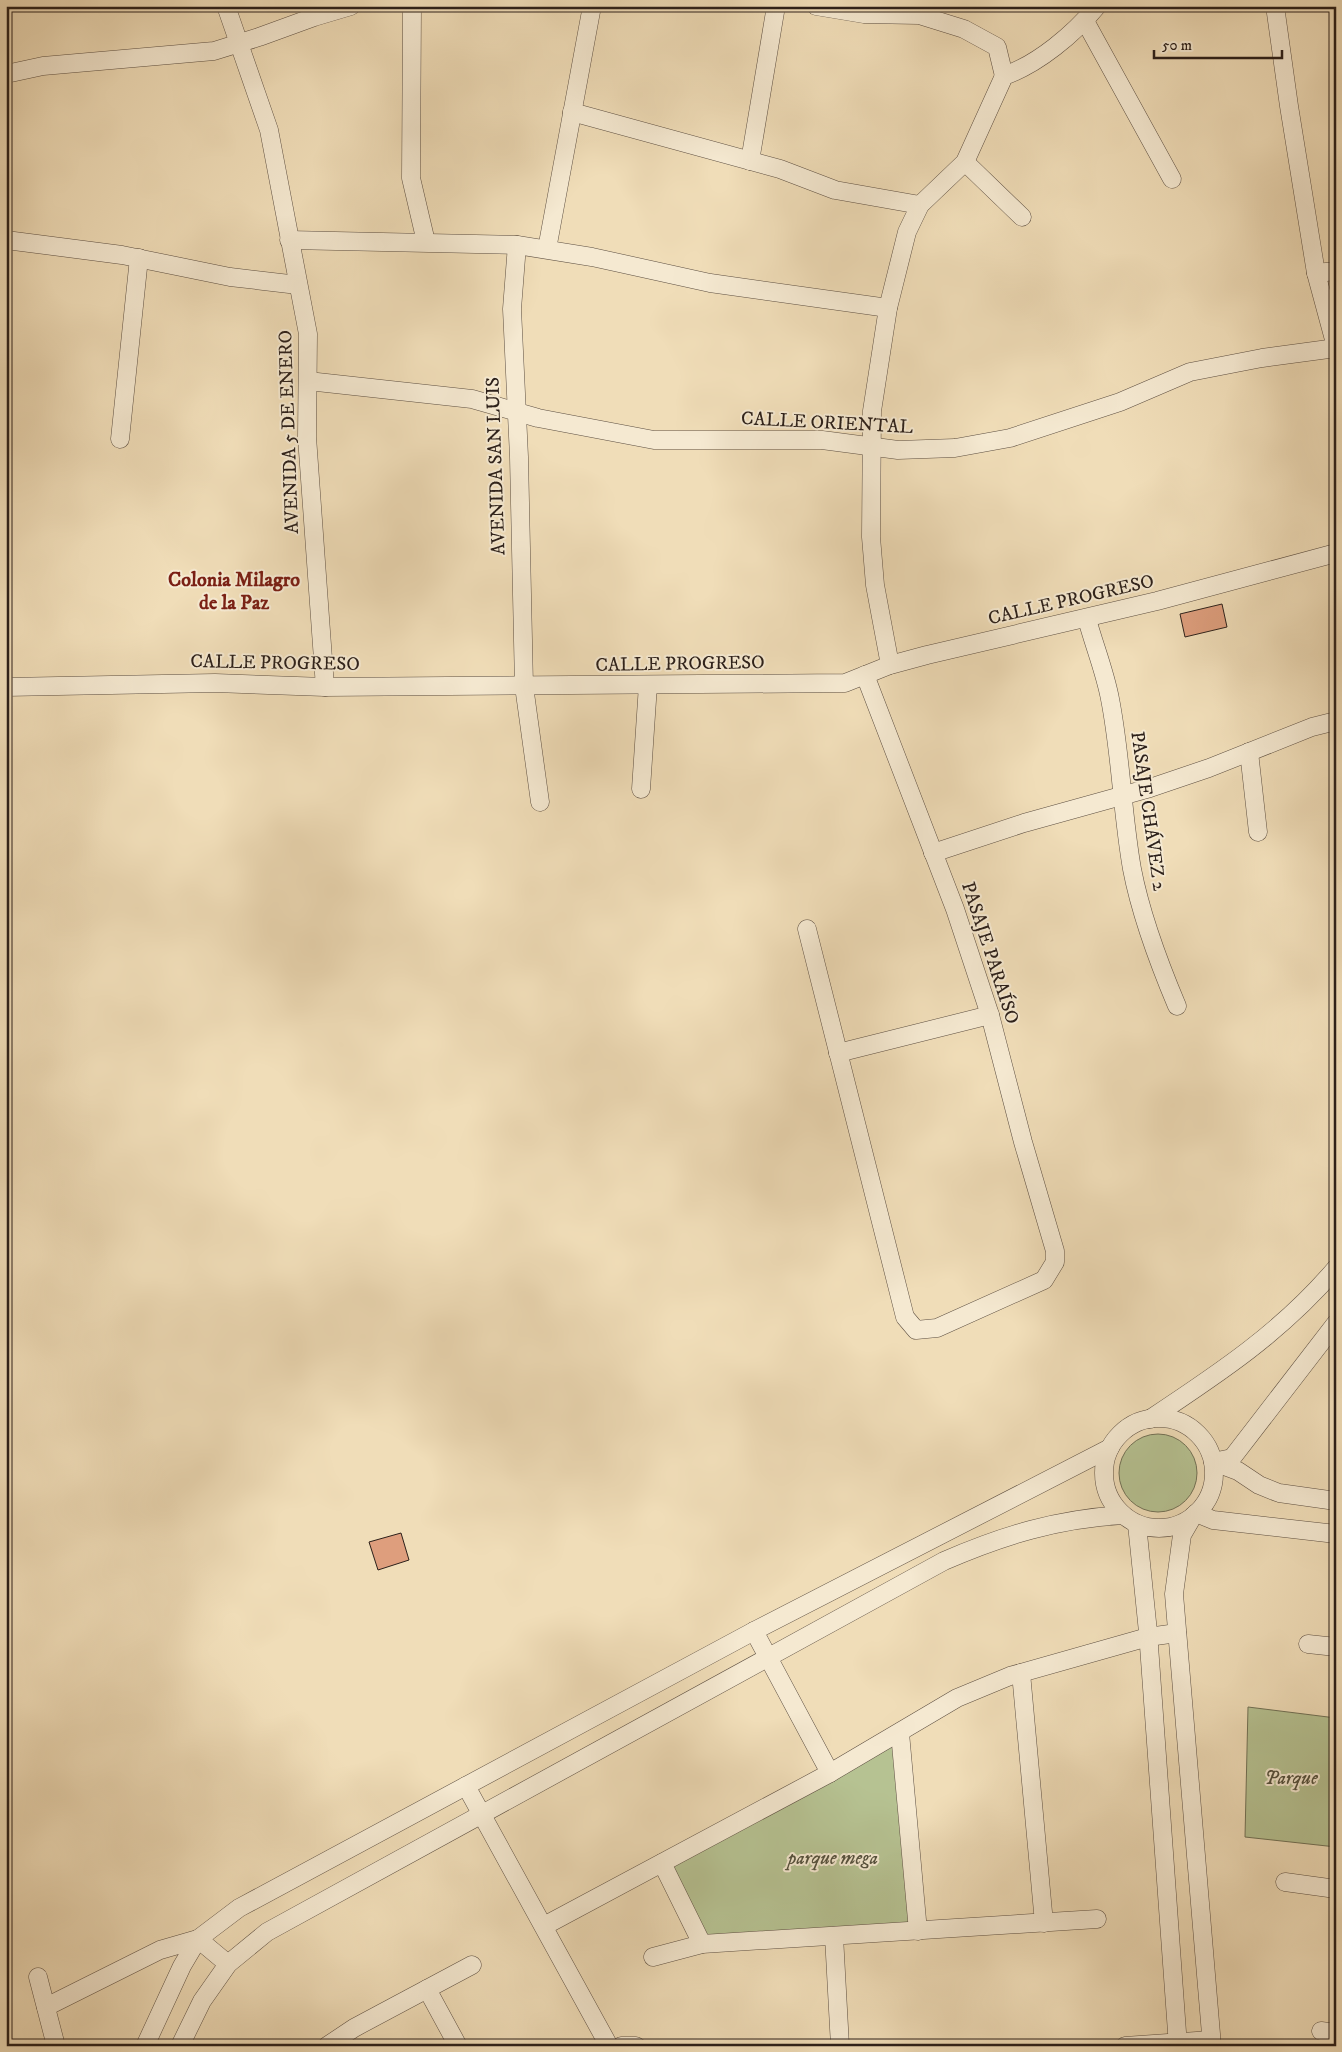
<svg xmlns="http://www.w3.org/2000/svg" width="1342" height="2052" font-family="'IM FELL DW Pica',serif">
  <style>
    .green { fill: #b6c292; stroke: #717156 }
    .building { fill: #de9e7d; stroke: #2c201a }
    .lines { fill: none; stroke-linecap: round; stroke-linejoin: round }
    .minor-casing { stroke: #5d4f42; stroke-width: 19 }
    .minor { stroke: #f5e9d1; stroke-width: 18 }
    .labels { text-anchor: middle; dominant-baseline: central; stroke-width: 4; stroke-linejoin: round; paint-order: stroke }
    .street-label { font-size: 19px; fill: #2c201a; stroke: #f5e9d1 }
    .park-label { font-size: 19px; font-style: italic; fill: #55513e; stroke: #f5e9d1 }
    .neighbourhood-label { font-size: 20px; font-weight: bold; fill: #7a1f14; stroke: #f5e9d1 }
  </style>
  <rect width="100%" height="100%" fill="#f0ddb8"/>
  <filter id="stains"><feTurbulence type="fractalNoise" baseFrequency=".004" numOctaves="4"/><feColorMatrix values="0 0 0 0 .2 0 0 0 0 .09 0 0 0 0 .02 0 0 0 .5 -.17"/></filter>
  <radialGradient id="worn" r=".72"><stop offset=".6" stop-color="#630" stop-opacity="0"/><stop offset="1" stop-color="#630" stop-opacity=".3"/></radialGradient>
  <g class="green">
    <circle cx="1158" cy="1473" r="39"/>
    <path d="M1248 1707 1336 1718V1847L1245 1837Z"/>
    <path d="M900 1733 918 1931 702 1944 662 1863Z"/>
  </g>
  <g class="building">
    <path d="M1222 604 1227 627 1185 637 1180 614Z"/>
    <path d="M401 1533 409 1560 378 1570 369 1542Z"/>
  </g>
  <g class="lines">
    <g class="minor-casing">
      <g id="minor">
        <path d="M226 6 269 130 308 334 307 437 325 687"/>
        <path d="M412 6 411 178 426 242"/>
        <path d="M816 6 864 14 919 15 964 29 997 47 1004 76"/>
        <path d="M1275 6 1289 106 1316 273 1336 347"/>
        <path d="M1085 21 1172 179"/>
        <path d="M6 74 43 66 214 51 259 37 314 17 351 6"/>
        <path d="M572 112 780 169 835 190 920 205"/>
        <path d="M750 161 776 6"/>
        <path d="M965 162 1022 217"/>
        <path d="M6 240 122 255 230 277 298 285"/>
        <path d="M289 240 517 245 592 257 710 283 888 308"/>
        <path d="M517 245 512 309 519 457 524 686 540 802"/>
        <path d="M547 249 592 6"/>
        <path d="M1316 273 1336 271"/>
        <path d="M308 381 472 399 538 418 654 440H822L898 450 955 448 1010 438 1120 402 1190 372 1262 358 1336 348"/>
        <path d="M120 439 139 258"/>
        <path d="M1087 619C1094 645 1105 672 1110 699 1121 755 1122 812 1132 869 1141 916 1158 961 1177 1006"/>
        <path d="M890 665 875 585 871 537 872 411 888 308 907 232 920 205 965 162 1004 76C1038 64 1074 34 1097 6"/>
        <path d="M6 687 215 683 325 687 845 683 890 665 927 655 1157 601 1336 553"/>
        <path d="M1249 752 1258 832"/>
        <path d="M641 789 648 685"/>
        <path d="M933 853 1024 823 1150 788 1209 768 1312 727 1336 721"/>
        <path d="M807 929 905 1317 916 1330 937 1328 1044 1280 1055 1262V1251L1023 1142 990 1015 955 909 865 675"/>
        <path d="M838 1053 990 1015"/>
        <circle cx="1159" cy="1473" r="55"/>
        <path d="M1150 1419C1218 1374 1283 1331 1336 1268"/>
        <path d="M1213 1462 1232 1458 1336 1323"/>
        <path d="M1214 1462 1238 1471 1259 1485 1279 1493 1336 1501"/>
        <path d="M1196 1513 1213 1520 1336 1534"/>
        <path d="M1193 1516 1182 1535 1174 1594 1212 2046"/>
        <path d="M1137 1524 1148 1632 1178 2046"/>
        <path d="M754 1631 830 1773"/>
        <path d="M1308 1644 1336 1647"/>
        <path d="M1021 1673 1044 1923"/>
        <path d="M900 1733 918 1931"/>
        <path d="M466 1786 609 2046"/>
        <path d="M662 1863 702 1944"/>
        <path d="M1285 1882 1336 1889"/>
        <path d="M544 1926 830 1773 957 1698 1010 1676 1148 1637 1177 1633"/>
        <path d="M834 1936 840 2046"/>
        <path d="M653 1957 702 1944 1097 1919"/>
        <path d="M38 1977 56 2046"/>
        <path d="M427 1989 458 2046"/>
        <path d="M46 2007 160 1950 198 1939 228 1964"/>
        <path d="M1321 2031 1336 2033"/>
        <path d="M145 2046 182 1966 198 1939 239 1908 754 1631 1110 1448"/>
        <path d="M180 2046 202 2001 228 1964 267 1932 944 1561C1004 1535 1057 1519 1123 1515"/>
        <path d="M327 2046 354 2028 472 1965"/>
        <path d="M621 2046H636"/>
        <path d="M1125 2046 1211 2040"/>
      </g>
    </g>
    <use href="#minor" class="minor"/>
  </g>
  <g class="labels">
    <g class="street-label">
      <text transform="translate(827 423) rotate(3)">CALLE ORIENTAL</text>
      <text transform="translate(289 432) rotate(-92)">AVENIDA 5 DE ENERO</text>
      <text transform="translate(496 466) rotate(-92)">AVENIDA SAN LUIS</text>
      <text transform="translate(1071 600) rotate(-13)">CALLE PROGRESO</text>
      <text transform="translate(275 663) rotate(1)">CALLE PROGRESO</text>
      <text transform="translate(680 664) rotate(-1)">CALLE PROGRESO</text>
      <text transform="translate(1148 811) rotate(82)">PASAJE CHÁVEZ 2</text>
      <text transform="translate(990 953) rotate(72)">PASAJE PARAÍSO</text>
    </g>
    <g class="park-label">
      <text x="1291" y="1778">Parque</text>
      <text x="833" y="1858">parque mega</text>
    </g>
    <g class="neighbourhood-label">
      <text x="234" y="580">Colonia Milagro<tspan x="234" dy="23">de la Paz</tspan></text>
    </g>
  </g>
  <rect width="1342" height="2052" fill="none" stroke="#f0ddb8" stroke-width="25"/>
  <rect x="8" y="8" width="1327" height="2037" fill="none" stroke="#2c201a" stroke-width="2.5"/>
  <rect x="12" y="12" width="1317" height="2027" fill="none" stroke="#2c201a"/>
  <path d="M1154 50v8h128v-8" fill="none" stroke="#2c201a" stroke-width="2.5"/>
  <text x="1162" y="50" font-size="15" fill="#2c201a" stroke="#f5e9d1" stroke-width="4" paint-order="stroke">50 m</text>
  <rect width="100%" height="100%" filter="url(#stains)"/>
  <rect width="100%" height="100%" fill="url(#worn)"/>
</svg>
